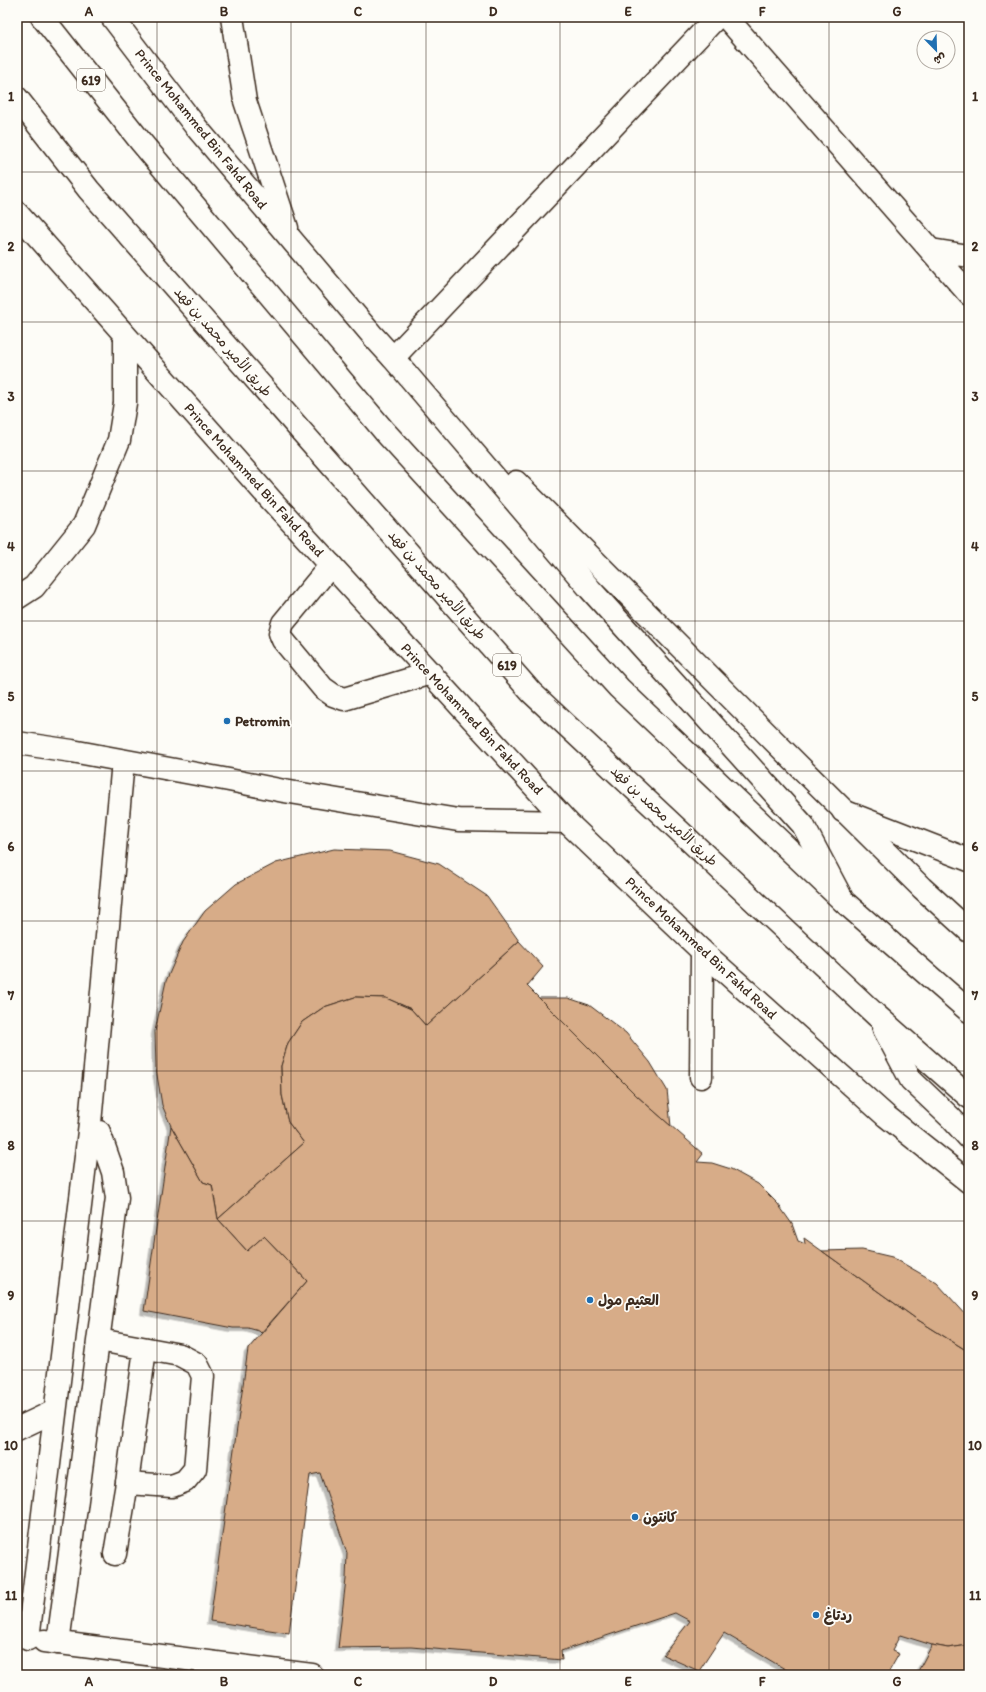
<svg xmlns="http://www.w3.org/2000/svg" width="986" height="1692" font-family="Itim,'Playpen Sans Arabic',sans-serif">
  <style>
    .building { fill: #d7ac88; stroke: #3b2a1e; filter: url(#shadow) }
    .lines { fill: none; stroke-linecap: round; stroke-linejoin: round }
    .minor-casing { stroke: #3b2a1e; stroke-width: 25 }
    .major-casing { stroke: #3b2a1e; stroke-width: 25 }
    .highway-casing { stroke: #3b2a1e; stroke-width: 25 }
    .minor { stroke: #fdfcf7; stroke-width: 22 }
    .major { stroke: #fdfcf7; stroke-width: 22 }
    .highway { stroke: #fdfcf7; stroke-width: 22 }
    .grid { fill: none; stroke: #3b2a1e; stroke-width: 1; stroke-opacity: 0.55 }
    .poi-dot { fill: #1f6fb2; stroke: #fdfcf7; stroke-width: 1.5 }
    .labels { text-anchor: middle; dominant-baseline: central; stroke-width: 3.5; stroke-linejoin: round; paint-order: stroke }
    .shield { fill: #fdfcf7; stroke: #75695f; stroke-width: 1 }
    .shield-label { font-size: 13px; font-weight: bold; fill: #3b2a1e }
    .street-label { font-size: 14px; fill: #3b2a1e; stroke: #fdfcf7 }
    .poi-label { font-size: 14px; font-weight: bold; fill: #3b2a1e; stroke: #fdfcf7; text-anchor: start }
    .neatline { fill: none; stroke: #3b2a1e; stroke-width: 1.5 }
    .grid-label { font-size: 13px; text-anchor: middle; font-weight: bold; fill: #3b2a1e }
  </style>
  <defs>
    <filter id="shadow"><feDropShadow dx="-3.5" dy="3.5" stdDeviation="0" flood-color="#0004"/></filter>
  </defs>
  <rect width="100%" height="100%" fill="#fdfcf7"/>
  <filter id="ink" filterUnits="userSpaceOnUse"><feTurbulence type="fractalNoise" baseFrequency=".025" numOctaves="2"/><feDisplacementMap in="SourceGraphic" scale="8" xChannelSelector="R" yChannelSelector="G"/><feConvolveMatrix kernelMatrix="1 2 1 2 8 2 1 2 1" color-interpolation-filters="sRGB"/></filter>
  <g filter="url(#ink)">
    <g class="building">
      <path d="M334 849 390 851 439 864 487 896 519 941 426 1026 411 1009 386 998 355 997 324 1007 302 1022 288 1043 281 1066 282 1095 288 1122 304 1143 218 1219 212 1185 203 1182 171 1126 162 1105 156 1069 155 1031 166 981 183 942 205 911 236 884 276 863Z"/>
      <path d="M519 941 543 967 527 986 636 1095 703 1154 697 1162 712 1163 731 1169 758 1184 778 1204 792 1224 798 1241 805 1244 804 1238 915 1318 969 1352V1645L948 1648 932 1645 900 1635 892 1651 899 1654 887 1675H795L724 1633 699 1671 663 1655 690 1621 675 1613 561 1651 562 1660 411 1647 338 1648 346 1579 347 1553 320 1473 310 1475 289 1633 210 1621 248 1349 307 1281 264 1236 247 1251 218 1219 304 1143 288 1122 282 1095 281 1066 288 1043 302 1022 324 1007 355 997 386 998 411 1009 426 1026Z"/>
      <path d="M539 998H568L589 1005 626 1033 650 1062 667 1090 671 1126 636 1095Z"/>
      <path d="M171 1126 203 1182 212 1185 218 1219 247 1251 264 1236 307 1281 261 1333 259 1331 248 1328H233L144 1311Z"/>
      <path d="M862 1250 892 1257 937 1283 969 1318V1352L915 1318 822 1251Z"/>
      <path d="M932 1645 948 1648 969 1645V1675H916Z"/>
    </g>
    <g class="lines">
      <g class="minor-casing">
        <g id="minor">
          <path d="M726 17 969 294"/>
          <path d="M931 250 969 256"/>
          <path d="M393 358 717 17"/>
          <path d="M331 565 283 623 280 633 283 640 323 688 333 695 344 699 431 673"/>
          <path d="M17 743 72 751 229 780 284 791 458 820 567 822"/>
          <path d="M843 811 969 860"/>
          <path d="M701 1077 702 951"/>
          <path d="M99 1340 180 1355 197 1364 203 1376 195 1469 185 1481 172 1486 127 1483"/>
          <path d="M17 1429 55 1411"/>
          <path d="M115 1554 127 1483 145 1349"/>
          <path d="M28 1639 90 1123 123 761"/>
          <path d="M44 1641 312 1675"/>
          <path d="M58 1643 117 1198 113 1172 99 1132"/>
        </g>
      </g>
      <g class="major-casing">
        <g id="major">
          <path d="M112 17 196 127 373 336 393 358 590 589 803 825 841 897"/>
          <path d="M232 17 245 101 287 228"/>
          <path d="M17 213 272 501 567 822 702 951 886 1116 969 1182"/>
          <path d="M516 482 798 765 922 888 969 931"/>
        </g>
      </g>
      <g class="highway-casing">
        <g id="highway">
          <path d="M42 17 141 142 385 432 619 688 843 901 969 1011"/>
          <path d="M17 98 89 190 531 692 876 1015 969 1097"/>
          <path d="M17 598 34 587 84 525 119 440 125 403V336"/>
          <path d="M884 1029 911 1080 951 1118 969 1138"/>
        </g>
      </g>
      <use href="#minor" class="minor"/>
      <use href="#major" class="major"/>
      <use href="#highway" class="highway"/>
    </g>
  </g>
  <path class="grid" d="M157 17V1675M291 17V1675M426 17V1675M560 17V1675M695 17V1675M829 17V1675M17 172H969M17 322H969M17 471H969M17 621H969M17 771H969M17 921H969M17 1071H969M17 1221H969M17 1370H969M17 1520H969"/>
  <g class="poi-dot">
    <circle cx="227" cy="721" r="4"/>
    <circle cx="590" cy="1300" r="4"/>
    <circle cx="635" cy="1517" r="4"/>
    <circle cx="816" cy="1615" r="4"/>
  </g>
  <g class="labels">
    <g class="shield">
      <rect x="77" y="69" width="28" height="22" rx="3"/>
      <rect x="493" y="654" width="28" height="22" rx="3"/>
    </g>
    <g class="shield-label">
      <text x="91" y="80">619</text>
      <text x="507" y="665">619</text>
    </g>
    <g class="street-label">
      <text transform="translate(201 129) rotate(51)">Prince Mohammed Bin Fahd Road</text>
      <text transform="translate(223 342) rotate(49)">طريق الأمير محمد بن فهد</text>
      <text transform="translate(254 480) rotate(48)">Prince Mohammed Bin Fahd Road</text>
      <text transform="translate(437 585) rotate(49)">طريق الأمير محمد بن فهد</text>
      <text transform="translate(472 719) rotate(47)">Prince Mohammed Bin Fahd Road</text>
      <text transform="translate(664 816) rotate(43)">طريق الأمير محمد بن فهد</text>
      <text transform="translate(701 948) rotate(43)">Prince Mohammed Bin Fahd Road</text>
    </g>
    <g class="poi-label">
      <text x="235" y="721">Petromin</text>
      <text x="598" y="1300">العثيم مول</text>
      <text x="643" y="1517">كانتون</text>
      <text x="824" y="1615">ردتاغ</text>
    </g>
  </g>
  <rect width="986" height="1692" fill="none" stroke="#fdfcf7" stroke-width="44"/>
  <g transform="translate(936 50) rotate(157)"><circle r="19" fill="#fdfcf7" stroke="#afa8a0"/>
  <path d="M0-3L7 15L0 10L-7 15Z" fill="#1f6fb2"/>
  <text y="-6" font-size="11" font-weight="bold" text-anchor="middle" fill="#3b2a1e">ش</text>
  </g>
  <rect x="22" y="22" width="942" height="1648" class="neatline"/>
  <g class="grid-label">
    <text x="89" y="16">A</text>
    <text x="224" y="16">B</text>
    <text x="358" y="16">C</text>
    <text x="493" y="16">D</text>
    <text x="628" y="16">E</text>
    <text x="762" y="16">F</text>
    <text x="897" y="16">G</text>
    <text x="11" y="101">1</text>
    <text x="975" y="101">1</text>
    <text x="11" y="251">2</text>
    <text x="975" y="251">2</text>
    <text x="11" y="401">3</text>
    <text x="975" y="401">3</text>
    <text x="11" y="551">4</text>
    <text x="975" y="551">4</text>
    <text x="11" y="701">5</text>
    <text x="975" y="701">5</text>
    <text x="11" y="851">6</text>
    <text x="975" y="851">6</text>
    <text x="11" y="1000">7</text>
    <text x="975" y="1000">7</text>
    <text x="11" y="1150">8</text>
    <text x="975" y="1150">8</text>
    <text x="11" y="1300">9</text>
    <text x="975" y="1300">9</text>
    <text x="11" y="1450">10</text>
    <text x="975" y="1450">10</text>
    <text x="11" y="1600">11</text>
    <text x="975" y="1600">11</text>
    <text x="89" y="1686">A</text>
    <text x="224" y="1686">B</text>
    <text x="358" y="1686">C</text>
    <text x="493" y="1686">D</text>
    <text x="628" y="1686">E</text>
    <text x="762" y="1686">F</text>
    <text x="897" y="1686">G</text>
  </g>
</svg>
